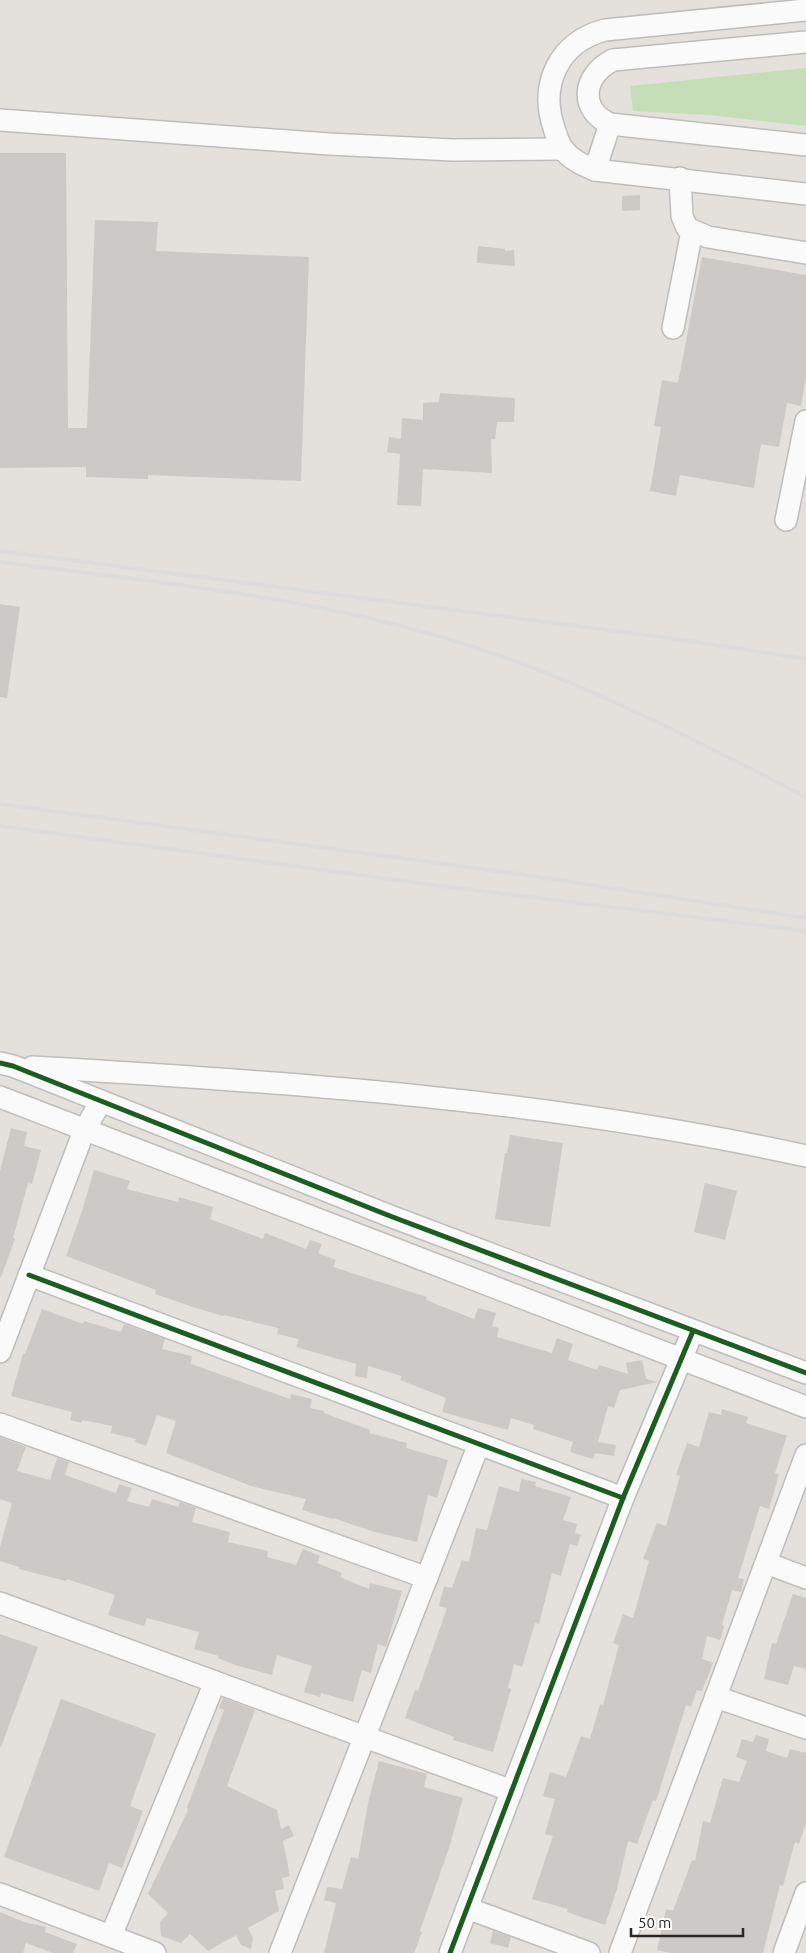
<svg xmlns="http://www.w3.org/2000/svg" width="806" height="1953" font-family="Ubuntu,sans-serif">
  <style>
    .grass { fill: #c6deb7 }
    .building { fill: #ccc9c6 }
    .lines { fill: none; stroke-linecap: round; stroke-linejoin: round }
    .minor-casing { stroke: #bebdbd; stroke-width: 24 }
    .minor { stroke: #fbfafa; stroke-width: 21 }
    .rail { stroke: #dcdcdd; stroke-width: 4 }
    .cycleway-casing { stroke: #fff; stroke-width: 8 }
    .cycleway { stroke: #1b5e20; stroke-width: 5 }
  </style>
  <rect width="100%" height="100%" fill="#e4e1dc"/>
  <path class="grass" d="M806 68V126L710 115 633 111 630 86Z"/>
  <g class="building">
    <path d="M0 153H66L68 428H87L95 220 158 222 156 251 309 257 301 481 148 475V479L86 477V467L0 468Z"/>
    <path d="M640 195V210L622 211V196Z"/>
    <path d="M478 246 505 249V251L514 250 515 266 477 263Z"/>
    <path d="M702 257 806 275V377L801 406 787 403 779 447 761 444 754 488 680 475 676 496 650 491 661 427 654 426 662 380 678 383Z"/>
    <path d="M440 393 515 398 514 422H497L495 439H491L492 473 423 469 421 506 397 505 400 454 387 452 389 437 401 439 402 418 423 420V403L439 402Z"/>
    <path d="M0 604 20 607 7 698 0 697Z"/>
    <path d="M11 1128 27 1132 24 1146 41 1150 32 1184 28 1183 13 1238 15 1239 1 1277H0V1171Z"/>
    <path d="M510 1135 563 1143 550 1227 495 1219 505 1153H507Z"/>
    <path d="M94 1170 130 1181 127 1189 178 1202 179 1197 213 1207 210 1219 263 1239 265 1233 306 1249 310 1240 322 1244 318 1253 336 1260 333 1267 427 1297 426 1300 474 1319 478 1308 496 1313 492 1326 499 1328 497 1337 552 1353 557 1338 573 1344 568 1360 597 1370 599 1365 628 1374 626 1363 642 1360 646 1379 658 1382 620 1390 614 1408 608 1406 598 1442 616 1445 614 1456 595 1453 593 1459 570 1452 573 1442 533 1429 534 1425 511 1418 508 1430 442 1412 446 1398 400 1380 402 1376 368 1366 367 1378 355 1376 356 1364 296 1347 299 1339 277 1334 278 1328 224 1315 223 1316 193 1307 155 1294 156 1290 66 1256 82 1211Z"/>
    <path d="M705 1183 737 1191 725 1240 694 1232Z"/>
    <path d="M42 1309 83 1324 84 1321 121 1332 124 1324 165 1339 162 1349 192 1356 191 1364 290 1399 291 1394 312 1399 310 1408 324 1411V1413L370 1430 369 1433 407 1443 406 1448 448 1460 437 1498 428 1495 417 1542 371 1531 333 1518V1519L302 1510 306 1499 251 1486 166 1453 176 1421 157 1415 146 1446 135 1442 136 1439 111 1433 112 1426 82 1420 81 1423 70 1420 72 1412 11 1396 23 1354H25Z"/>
    <path d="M722 1409 748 1417 746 1423 787 1436 775 1473 779 1475 769 1509 760 1506 738 1578 744 1579 741 1592 732 1590 722 1625 724 1626 720 1640 707 1636 702 1659 713 1663 702 1691 697 1690 691 1707 686 1705 656 1801 653 1800 637 1844 628 1841 617 1889 605 1925 567 1912 568 1909 532 1899 553 1836 545 1834 555 1799 543 1796 550 1772 566 1777 581 1736 590 1739 600 1704 603 1705 619 1645 613 1643 623 1614 633 1618 649 1561 643 1559 657 1523 666 1526 680 1476 676 1475 687 1443 699 1447 709 1412 721 1415Z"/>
    <path d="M0 1437 26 1447 17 1471 50 1480 57 1458 69 1462 65 1475 116 1493 119 1484 132 1488 127 1501 149 1507 152 1499 178 1507 180 1502 196 1508 192 1522 230 1532 228 1542 268 1551 267 1557 296 1565 303 1549 320 1556 317 1563 342 1573 340 1577 369 1589 370 1583 402 1591 386 1647 378 1644 371 1673 362 1670 353 1702 321 1693 320 1697 304 1692 312 1666 277 1655 272 1675 235 1665 218 1658 219 1656 194 1649 199 1632 147 1618 144 1626 108 1615 115 1595 67 1579 66 1581 19 1569V1567L0 1561V1547L12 1503 0 1499Z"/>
    <path d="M521 1479 536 1482 535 1486 571 1497 563 1520 577 1524 575 1533 581 1535 577 1546 570 1544 561 1576 552 1573 539 1624 535 1623 522 1667 514 1664 508 1688 511 1689 493 1752 453 1740 454 1737 405 1718 415 1690 418 1691 447 1608 439 1606 444 1586 452 1588 462 1560 469 1562 476 1528 487 1530 499 1486 519 1492Z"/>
    <path d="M793 1594 806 1598V1669L794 1666 788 1685 764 1679 772 1643 776 1644Z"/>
    <path d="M0 1634 38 1647 1 1747H0Z"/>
    <path d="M223 1698 255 1710 227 1786 277 1810 281 1829 289 1825 294 1836 283 1841 290 1876 282 1878 284 1889 275 1891 279 1911 248 1928 253 1938 251 1949 241 1945 236 1935 208 1951 190 1934 181 1943 161 1936 160 1922 168 1913 148 1894 188 1810 187 1807 224 1710 219 1708Z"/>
    <path d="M61 1699 156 1734 130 1806 143 1811 122 1868 109 1863 99 1891 4 1857Z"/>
    <path d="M756 1735 769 1739 766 1751 787 1758 790 1749 806 1753V1824L799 1844 795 1842 783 1886 780 1885 763 1953H671L657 1950 666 1909 673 1911 692 1860 695 1861 703 1821 710 1823 723 1778 739 1782 747 1761 736 1757 742 1739 753 1742Z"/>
    <path d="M379 1761 427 1774 424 1787 463 1798 450 1845 420 1931 422 1932 414 1953H324L336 1903 324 1900 327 1887 342 1889 351 1857 358 1859 369 1799Z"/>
    <path d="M0 1912 24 1922 46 1927 45 1932 77 1944 73 1953H53L26 1943 23 1953H0Z"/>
    <path d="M493 1931 511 1937 508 1948 490 1943Z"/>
  </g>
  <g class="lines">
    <g class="minor-casing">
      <g id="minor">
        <path d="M806 10 605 30C559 42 539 84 554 128 556 135 559 144 563 149 571 160 583 165 595 170L806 194"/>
        <path d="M806 42 613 60C583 75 578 109 610 124L806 145"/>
        <path d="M0 120 329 144 453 150 562 149"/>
        <path d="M595 170 610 124"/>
        <path d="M680 178 682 216 687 228 708 237 806 253"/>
        <path d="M673 328 692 231"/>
        <path d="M786 520 806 421"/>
        <path d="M0 1063 13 1066 390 1216 806 1373"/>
        <path d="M32 1067C291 1082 552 1100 806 1156"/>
        <path d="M0 1097 806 1407"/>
        <path d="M29 1275 623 1498"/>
        <path d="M0 1352 84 1131 101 1101"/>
        <path d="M0 1424 427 1578"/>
        <path d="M766 1563 806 1578"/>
        <path d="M0 1603 512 1791"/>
        <path d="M716 1697 806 1728"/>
        <path d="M0 1894 155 1953"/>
        <path d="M467 1908 589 1953"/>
        <path d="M111 1936 215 1682"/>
        <path d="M280 1953 479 1444"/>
        <path d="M450 1953 623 1498 693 1331"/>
        <path d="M620 1953 806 1455"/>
        <path d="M784 1953 806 1893"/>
      </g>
    </g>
    <use href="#minor" class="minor"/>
    <g class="rail">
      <path d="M0 551 669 638 806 659"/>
      <path d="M0 562C154 582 311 596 461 643 582 680 694 740 806 797"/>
      <path d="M0 804 533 876 806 918"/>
      <path d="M0 826 433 885 806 931"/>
    </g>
    <g class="cycleway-casing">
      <g id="cycleway">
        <path d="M0 1063 13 1066 390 1216 806 1373"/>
        <path d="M29 1275 623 1498"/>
        <path d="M450 1953 623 1498 693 1331"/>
      </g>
    </g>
    <use href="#cycleway" class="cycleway"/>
  </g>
  <path d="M631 1928v8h112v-8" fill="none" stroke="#272727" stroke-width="2.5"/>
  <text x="638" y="1928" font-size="15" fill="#272727" stroke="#ffffff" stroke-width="4" paint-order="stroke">50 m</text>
</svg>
